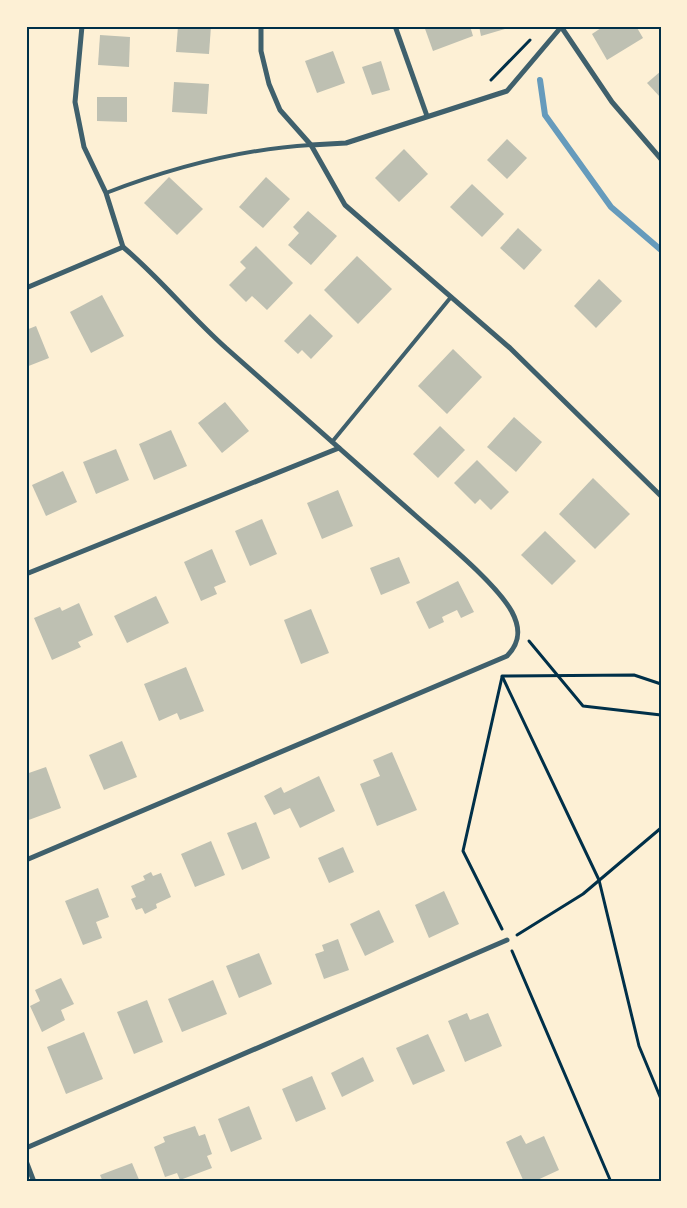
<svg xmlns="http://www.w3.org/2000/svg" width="687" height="1208" font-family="Georgia,serif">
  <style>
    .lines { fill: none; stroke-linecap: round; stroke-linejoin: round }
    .stream { stroke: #669bbc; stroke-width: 6 }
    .building { fill: #bec0b2 }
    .path { stroke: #003049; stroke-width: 3 }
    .service { stroke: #3f606c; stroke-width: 4 }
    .minor { stroke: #3f606c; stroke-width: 5 }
    .neatline { fill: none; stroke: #003049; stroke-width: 2 }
  </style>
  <rect width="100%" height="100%" fill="#fdf0d5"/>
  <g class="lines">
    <path class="stream" d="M540 80 545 115 611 207 661 250"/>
  </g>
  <g class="building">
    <path d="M178 26H211L209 54 176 52Z"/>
    <path d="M424 26H470L473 36 433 51Z"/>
    <path d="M479 26H512V27L481 36Z"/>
    <path d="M604 26H636L643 38 607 60 592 34Z"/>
    <path d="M100 35 130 37 129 67 98 65Z"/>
    <path d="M333 51 345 83 317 93 305 61Z"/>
    <path d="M381 61 390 90 372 95 362 67Z"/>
    <path d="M661 71V98L647 83Z"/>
    <path d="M174 82 209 84 207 114 172 112Z"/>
    <path d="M97 97H127V122L97 121Z"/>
    <path d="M507 139 527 158 507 179 487 160Z"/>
    <path d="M404 149 428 174 399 202 375 178Z"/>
    <path d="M169 177 203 209 177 235 144 203Z"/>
    <path d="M266 177 290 199 263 228 239 207Z"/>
    <path d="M472 184 504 214 482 237 450 207Z"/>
    <path d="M308 211 337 236 311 265 288 245 299 233 293 227Z"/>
    <path d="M518 228 542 250 524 270 500 248Z"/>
    <path d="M256 246 293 283 267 310 252 296 246 302 229 285 246 268 240 262Z"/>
    <path d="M357 256 392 289 358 324 324 290Z"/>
    <path d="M599 279 622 301 596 328 574 306Z"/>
    <path d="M102 295 124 336 91 353 70 312Z"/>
    <path d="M310 314 333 336 311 359 302 350 298 354 284 341Z"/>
    <path d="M36 326 49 358 26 367V330Z"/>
    <path d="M453 349 482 377 447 414 418 386Z"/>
    <path d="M225 402 249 431 222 453 198 423Z"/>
    <path d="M514 417 542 442 516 472 487 447Z"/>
    <path d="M440 426 465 450 438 478 413 454Z"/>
    <path d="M171 430 187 466 154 480 139 444Z"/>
    <path d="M116 449 129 480 96 494 83 462Z"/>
    <path d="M477 460 509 492 491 510 480 499 475 504 454 483Z"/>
    <path d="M63 471 77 502 46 516 32 485Z"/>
    <path d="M593 478 630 514 595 549 559 514Z"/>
    <path d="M338 490 353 526 322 539 307 503Z"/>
    <path d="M262 519 277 554 250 566 235 531Z"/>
    <path d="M545 531 576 561 552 585 521 555Z"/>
    <path d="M212 549 226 582 214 587 217 594 201 601 184 562Z"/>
    <path d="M399 557 410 583 381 595 370 568Z"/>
    <path d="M458 581 474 612 461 618 457 610 442 617 444 622 429 629 416 602Z"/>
    <path d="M156 596 169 623 127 643 114 616Z"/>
    <path d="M79 603 93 635 78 642 81 647 52 660 34 618 60 607 62 611Z"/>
    <path d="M311 609 329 653 301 664 284 620Z"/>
    <path d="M186 667 204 711 180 720 177 713 159 721 144 684Z"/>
    <path d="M122 741 137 777 104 790 89 755Z"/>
    <path d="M392 752 417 810 377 826 360 784 380 776 373 760Z"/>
    <path d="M46 767 61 808 26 821V774Z"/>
    <path d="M319 776 335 811 300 828 290 808 274 815 264 796 281 787 284 793Z"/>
    <path d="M256 822 270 858 242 870 227 833Z"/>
    <path d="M211 841 225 875 195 887 181 854Z"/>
    <path d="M343 847 354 872 329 883 318 858Z"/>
    <path d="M151 872 153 876 161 873 171 897 156 904 157 908 145 914 142 908 136 910 131 899 136 897 131 886 145 880 143 876Z"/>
    <path d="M98 888 109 917 96 922 102 938 83 945 65 901Z"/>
    <path d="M444 891 459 924 429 938 415 905Z"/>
    <path d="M379 910 394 942 365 956 350 924Z"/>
    <path d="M338 939 349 970 324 979 315 954 324 951 322 945Z"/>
    <path d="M259 953 272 984 239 998 226 966Z"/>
    <path d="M61 978 74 1004 61 1010 65 1020 42 1032 30 1006 40 1001 35 990Z"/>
    <path d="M213 980 227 1014 182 1032 168 999Z"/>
    <path d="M147 1000 163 1042 134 1054 117 1012Z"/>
    <path d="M467 1013 470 1020 488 1013 502 1046 465 1062 448 1021Z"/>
    <path d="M84 1032 103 1079 66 1094 47 1047Z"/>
    <path d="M428 1034 445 1071 413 1085 396 1048Z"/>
    <path d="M363 1057 374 1081 342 1097 331 1073Z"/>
    <path d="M312 1076 326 1109 296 1122 282 1089Z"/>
    <path d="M249 1106 262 1139 231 1152 218 1119Z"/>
    <path d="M195 1126 199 1136 205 1134 212 1154 207 1156 212 1168 180 1180 177 1173 165 1177 154 1147 165 1142 163 1137Z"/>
    <path d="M521 1135 526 1144 544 1136 559 1170 533 1182H524L506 1142Z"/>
    <path d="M132 1163 140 1182H103L100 1175Z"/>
  </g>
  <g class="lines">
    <g class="path">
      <path d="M491 80 530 40"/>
      <path d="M529 641 583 706 661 715"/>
      <path d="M661 684 634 675 502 676 599 880 639 1046 661 1099"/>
      <path d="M502 929 463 851 502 677"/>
      <path d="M517 935 583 894 661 828"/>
      <path d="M512 951 611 1182"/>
    </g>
    <g class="service">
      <path d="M106 193C171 168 241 149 311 145"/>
      <path d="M332 442 451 297"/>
    </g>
    <g class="minor">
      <path d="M261 26V51L269 84 280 110 311 145 345 205 510 348 661 496"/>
      <path d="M395 26 427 116"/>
      <path d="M562 28 612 102 661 159"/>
      <path d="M311 145 346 143 507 91 562 26"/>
      <path d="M26 288 123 247 106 193 84 147 75 102 82 26"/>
      <path d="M26 574 339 448"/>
      <path d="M26 860 507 656C520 643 521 629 512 612 496 583 442 539 416 516 352 460 289 404 226 348 190 316 160 278 123 247"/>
      <path d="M26 1148 507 940"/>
      <path d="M26 1161 34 1182"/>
    </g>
  </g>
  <rect width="687" height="1208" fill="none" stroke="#fdf0d5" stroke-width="55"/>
  <rect x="28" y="28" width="632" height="1152" class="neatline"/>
</svg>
